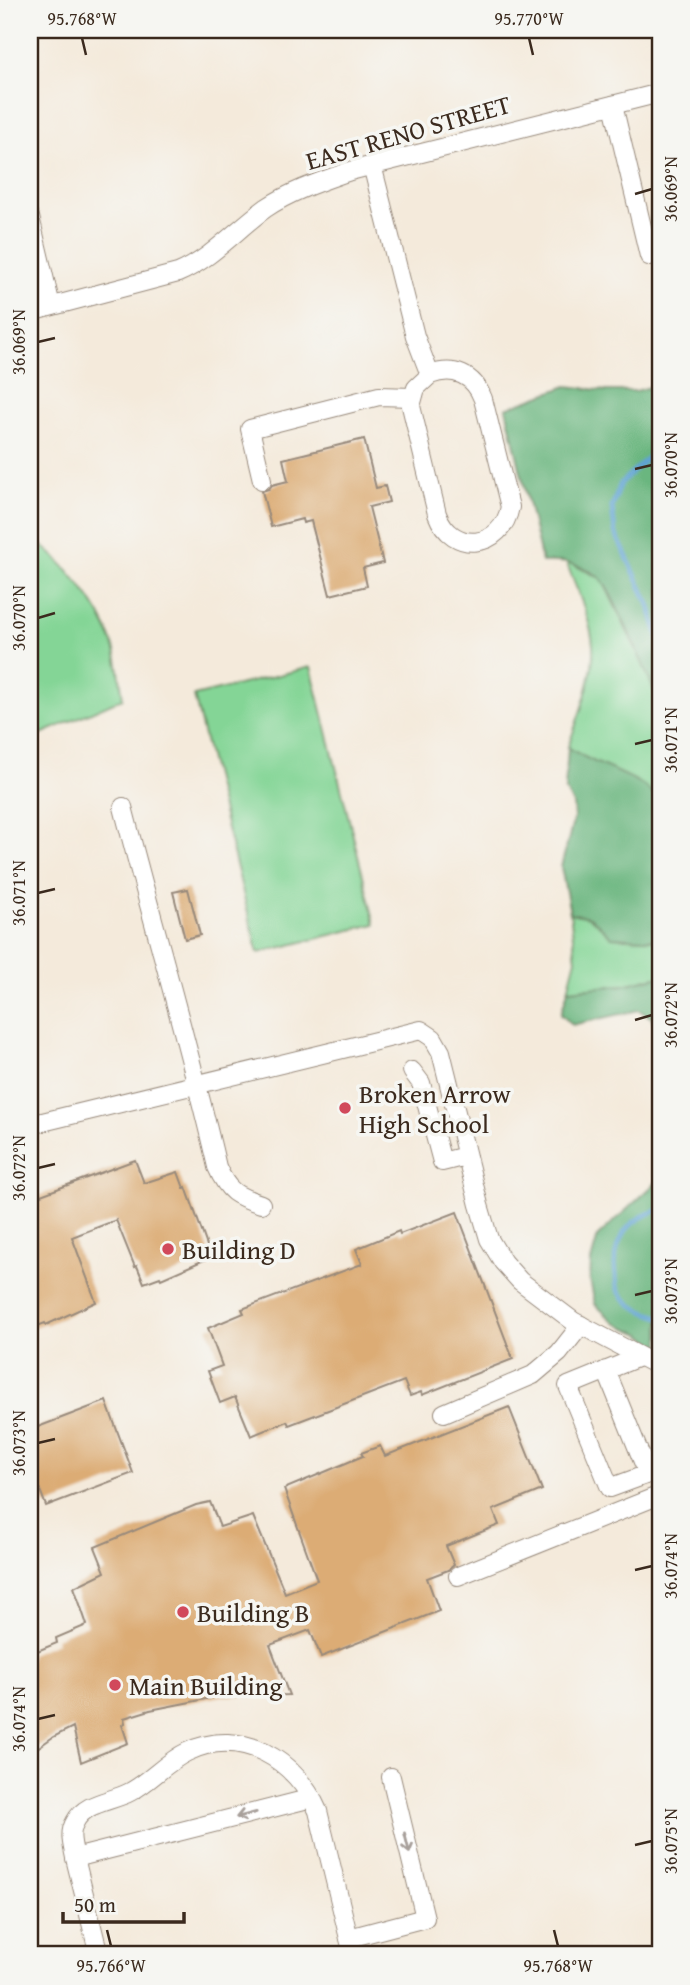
<svg xmlns="http://www.w3.org/2000/svg" width="690" height="1985" font-family="'Gentium Book Plus',serif">
  <style>
    .green { fill: #84d596; stroke: #60805a; stroke-width: 2 }
    .forest { fill: #6bb67f; stroke: #53704e; stroke-width: 2 }
    .lines { fill: none; stroke-linecap: round; stroke-linejoin: round }
    .stream { stroke: #5ea3d3; stroke-width: 5 }
    .building { fill: #dcac74 }
    .minor-casing { stroke: #988a7c; stroke-width: 20 }
    .minor { stroke: #fff; stroke-width: 18 }
    .oneway { stroke: #a79f9a }
    .ticks { fill: none; stroke: #3b2a1e; stroke-width: 2.5 }
    .poi-dot { fill: #d1495b; stroke: #f6f6f2; stroke-width: 2.5 }
    .labels { text-anchor: middle; dominant-baseline: central; stroke-width: 7; stroke-linejoin: round; paint-order: stroke }
    .street-label { font-size: 26px; fill: #3b2a1e; stroke: #f6f6f2 }
    .poi-label { font-size: 26px; fill: #3b2a1e; stroke: #f6f6f2; text-anchor: start }
    .neatline { fill: none; stroke: #3b2a1e; stroke-width: 2.5 }
    .ticks-label { font-size: 18px; text-anchor: middle; fill: #3b2a1e }
  </style>
  <rect width="100%" height="100%" fill="#f6f6f2"/>
  <filter id="ink" filterUnits="userSpaceOnUse"><feTurbulence type="fractalNoise" baseFrequency=".0143" numOctaves="2"/><feDisplacementMap in="SourceGraphic" scale="14" xChannelSelector="R" yChannelSelector="G"/><feConvolveMatrix kernelMatrix="1 2 1 2 8 2 1 2 1" color-interpolation-filters="sRGB"/></filter>
  <filter id="wash" filterUnits="userSpaceOnUse"><feTurbulence type="fractalNoise" baseFrequency=".00686" numOctaves="4" result="noise"/><feDisplacementMap in="SourceGraphic" scale="28" xChannelSelector="R" yChannelSelector="G"/><feGaussianBlur stdDeviation="1.57" result="paint"/><feColorMatrix in="noise" values="0 0 0 0 0 0 0 0 0 0 0 0 0 0 0 0 0 1.4 0 .05"/><feComposite in="paint" operator="in"/></filter>
  <g filter="url(#wash)">
    <rect width="100%" height="100%" fill="#f4eadb"/>
    <g class="green">
      <path d="M30 537C64 559 100 605 113 644 119 661 120 681 123 698L30 739Z"/>
      <path d="M566 561 602 579 647 672 660 706V801C637 772 597 769 568 747 578 718 595 676 593 645 591 619 575 586 566 561Z"/>
      <path d="M311 667 375 924 258 953 194 696Z"/>
      <path d="M570 913 590 917 612 937 660 940V976L624 985 568 990 576 959Z"/>
    </g>
    <g class="forest">
      <path d="M660 384V706C653 687 610 585 599 577 580 564 565 561 542 562L506 408 567 386 606 391H636Z"/>
      <path d="M568 747C597 769 637 772 660 801V940L612 937 590 917 570 913 561 867 574 818 573 804 565 789Z"/>
      <path d="M660 976V1037L652 1018 639 1010 572 1025 561 1014 568 990 624 985Z"/>
      <path d="M660 1179V1347L641 1334 615 1323 595 1304 590 1280 591 1261 598 1236Z"/>
    </g>
    <g class="lines">
      <g class="stream">
        <path d="M660 446 621 483 612 507 615 532 649 604 660 642"/>
        <path d="M660 1210C628 1218 611 1241 616 1275 616 1280 616 1287 619 1291 628 1307 644 1312 660 1317"/>
      </g>
    </g>
    <g id="blocks">
      <g class="building">
        <path d="M364 439 376 488 385 486 389 502 369 507 383 563 363 568 367 586 330 595 311 521 303 523 302 519 271 527 262 491 269 489 272 485 288 481 283 459Z"/>
        <path d="M188 889 200 935 185 939 173 892Z"/>
        <path d="M135 1160 144 1183 178 1172 184 1188 186 1187 211 1257 161 1279 160 1277 144 1283 137 1266 135 1267 116 1220 72 1237 96 1302 46 1325 45 1323 30 1329V1199Z"/>
        <path d="M457 1212 513 1359 422 1395 421 1392 410 1396 404 1381 289 1425 287 1421 251 1436 235 1397 220 1403 208 1371 222 1366 208 1328 244 1313 242 1309 362 1264 356 1249 399 1231 400 1234Z"/>
        <path d="M106 1401 133 1473 46 1506 30 1463V1430Z"/>
        <path d="M509 1407 542 1490 493 1510 499 1525 446 1546 454 1565 448 1570 427 1578 439 1611 321 1657 310 1630 270 1645 289 1695 221 1696 150 1710 124 1718 125 1723 122 1725 128 1743 81 1762 73 1727 53 1737 30 1753V1654L57 1643 56 1638 87 1625 74 1587 105 1572 95 1547 196 1505 210 1502 220 1527 253 1516 285 1593 317 1580 284 1489 363 1456 361 1453 380 1446 385 1456Z"/>
      </g>
    </g>
  </g>
  <g filter="url(#ink)">
    <use href="#blocks" fill-opacity="0" stroke="#988a7c" stroke-width="2"/>
    <g class="lines">
      <g class="minor-casing">
        <g id="minor">
          <path d="M613 105 649 256"/>
          <path d="M372 165 415 336 430 375C454 366 474 375 483 399L510 507C502 549 452 555 437 514L411 406 416 388 430 375"/>
          <path d="M30 217 51 306"/>
          <path d="M30 312 178 273C211 259 237 229 266 208 291 191 322 181 350 171L660 93"/>
          <path d="M262 480 250 429 379 396 412 397"/>
          <path d="M123 807C154 927 189 1046 217 1167 228 1192 236 1196 261 1204"/>
          <path d="M412 1071 421 1083 442 1162 466 1156"/>
          <path d="M30 1125 421 1030 433 1038 441 1052 479 1205 489 1239 503 1262 520 1281 573 1321 660 1367"/>
          <path d="M606 1370 648 1474 610 1488 568 1386 639 1357"/>
          <path d="M444 1413 533 1375 559 1353 581 1325"/>
          <path d="M458 1576 660 1495"/>
          <path d="M75 1858C73 1847 68 1833 75 1822 85 1802 111 1802 130 1792 151 1781 166 1762 187 1752 242 1726 296 1760 318 1811L353 1955"/>
          <path d="M349 1938 425 1918 391 1777"/>
          <path d="M99 1955 75 1858 312 1798"/>
        </g>
      </g>
      <use href="#minor" class="minor"/>
    </g>
    <defs><path id="oneway-shaft" d="M-6 0H5M1.5-3L5.5 0L1.5 3" fill="none" stroke-width="1.6" stroke-linecap="round" stroke-linejoin="round" transform="scale(1.75)"/></defs>
    <g class="oneway">
      <use href="#oneway-shaft" transform="translate(246 1815) rotate(166)"/>
      <use href="#oneway-shaft" transform="translate(407 1843) rotate(76)"/>
    </g>
  </g>
  <path class="ticks" d="M82 38 86 55M529 38 533 55M635 194 652 189M38 342 55 338M635 469 652 465M38 618 55 613M635 744 652 740M38 893 55 889M635 1020 652 1015M38 1168 55 1164M635 1295 652 1291M38 1443 55 1439M635 1570 652 1566M38 1719 55 1715M635 1845 652 1841M107 1930 111 1946M554 1930 558 1946"/>
  <g class="poi-dot">
    <circle cx="345" cy="1108" r="7"/>
    <circle cx="168" cy="1249" r="7"/>
    <circle cx="183" cy="1612" r="7"/>
    <circle cx="115" cy="1685" r="7"/>
  </g>
  <g class="labels">
    <g class="street-label">
      <text transform="translate(408 132) rotate(-16)">EAST RENO STREET</text>
    </g>
    <g class="poi-label">
      <text x="359" y="1093">Broken Arrow<tspan x="359" dy="30">High School</tspan></text>
      <text x="182" y="1249">Building D</text>
      <text x="197" y="1612">Building B</text>
      <text x="129" y="1685">Main Building</text>
    </g>
  </g>
  <rect width="690" height="1985" fill="none" stroke="#f6f6f2" stroke-width="77"/>
  <path d="M63 1912v10h121v-10" fill="none" stroke="#3b2a1e" stroke-width="3.5"/>
  <text x="74" y="1912" font-size="21" fill="#3b2a1e" stroke="#f6f6f2" stroke-width="5" paint-order="stroke">50 m</text>
  <rect x="38" y="38" width="614" height="1908" class="neatline"/>
  <g class="ticks-label">
    <text x="82" y="25">95.768°W</text>
    <text x="529" y="25">95.770°W</text>
    <text transform="translate(671 189) rotate(-90)" y="6">36.069°N</text>
    <text transform="translate(19 342) rotate(-90)" y="6">36.069°N</text>
    <text transform="translate(671 465) rotate(-90)" y="6">36.070°N</text>
    <text transform="translate(19 618) rotate(-90)" y="6">36.070°N</text>
    <text transform="translate(671 740) rotate(-90)" y="6">36.071°N</text>
    <text transform="translate(19 893) rotate(-90)" y="6">36.071°N</text>
    <text transform="translate(671 1015) rotate(-90)" y="6">36.072°N</text>
    <text transform="translate(19 1168) rotate(-90)" y="6">36.072°N</text>
    <text transform="translate(671 1291) rotate(-90)" y="6">36.073°N</text>
    <text transform="translate(19 1443) rotate(-90)" y="6">36.073°N</text>
    <text transform="translate(671 1566) rotate(-90)" y="6">36.074°N</text>
    <text transform="translate(19 1719) rotate(-90)" y="6">36.074°N</text>
    <text transform="translate(671 1841) rotate(-90)" y="6">36.075°N</text>
    <text x="111" y="1972">95.766°W</text>
    <text x="558" y="1972">95.768°W</text>
  </g>
</svg>
